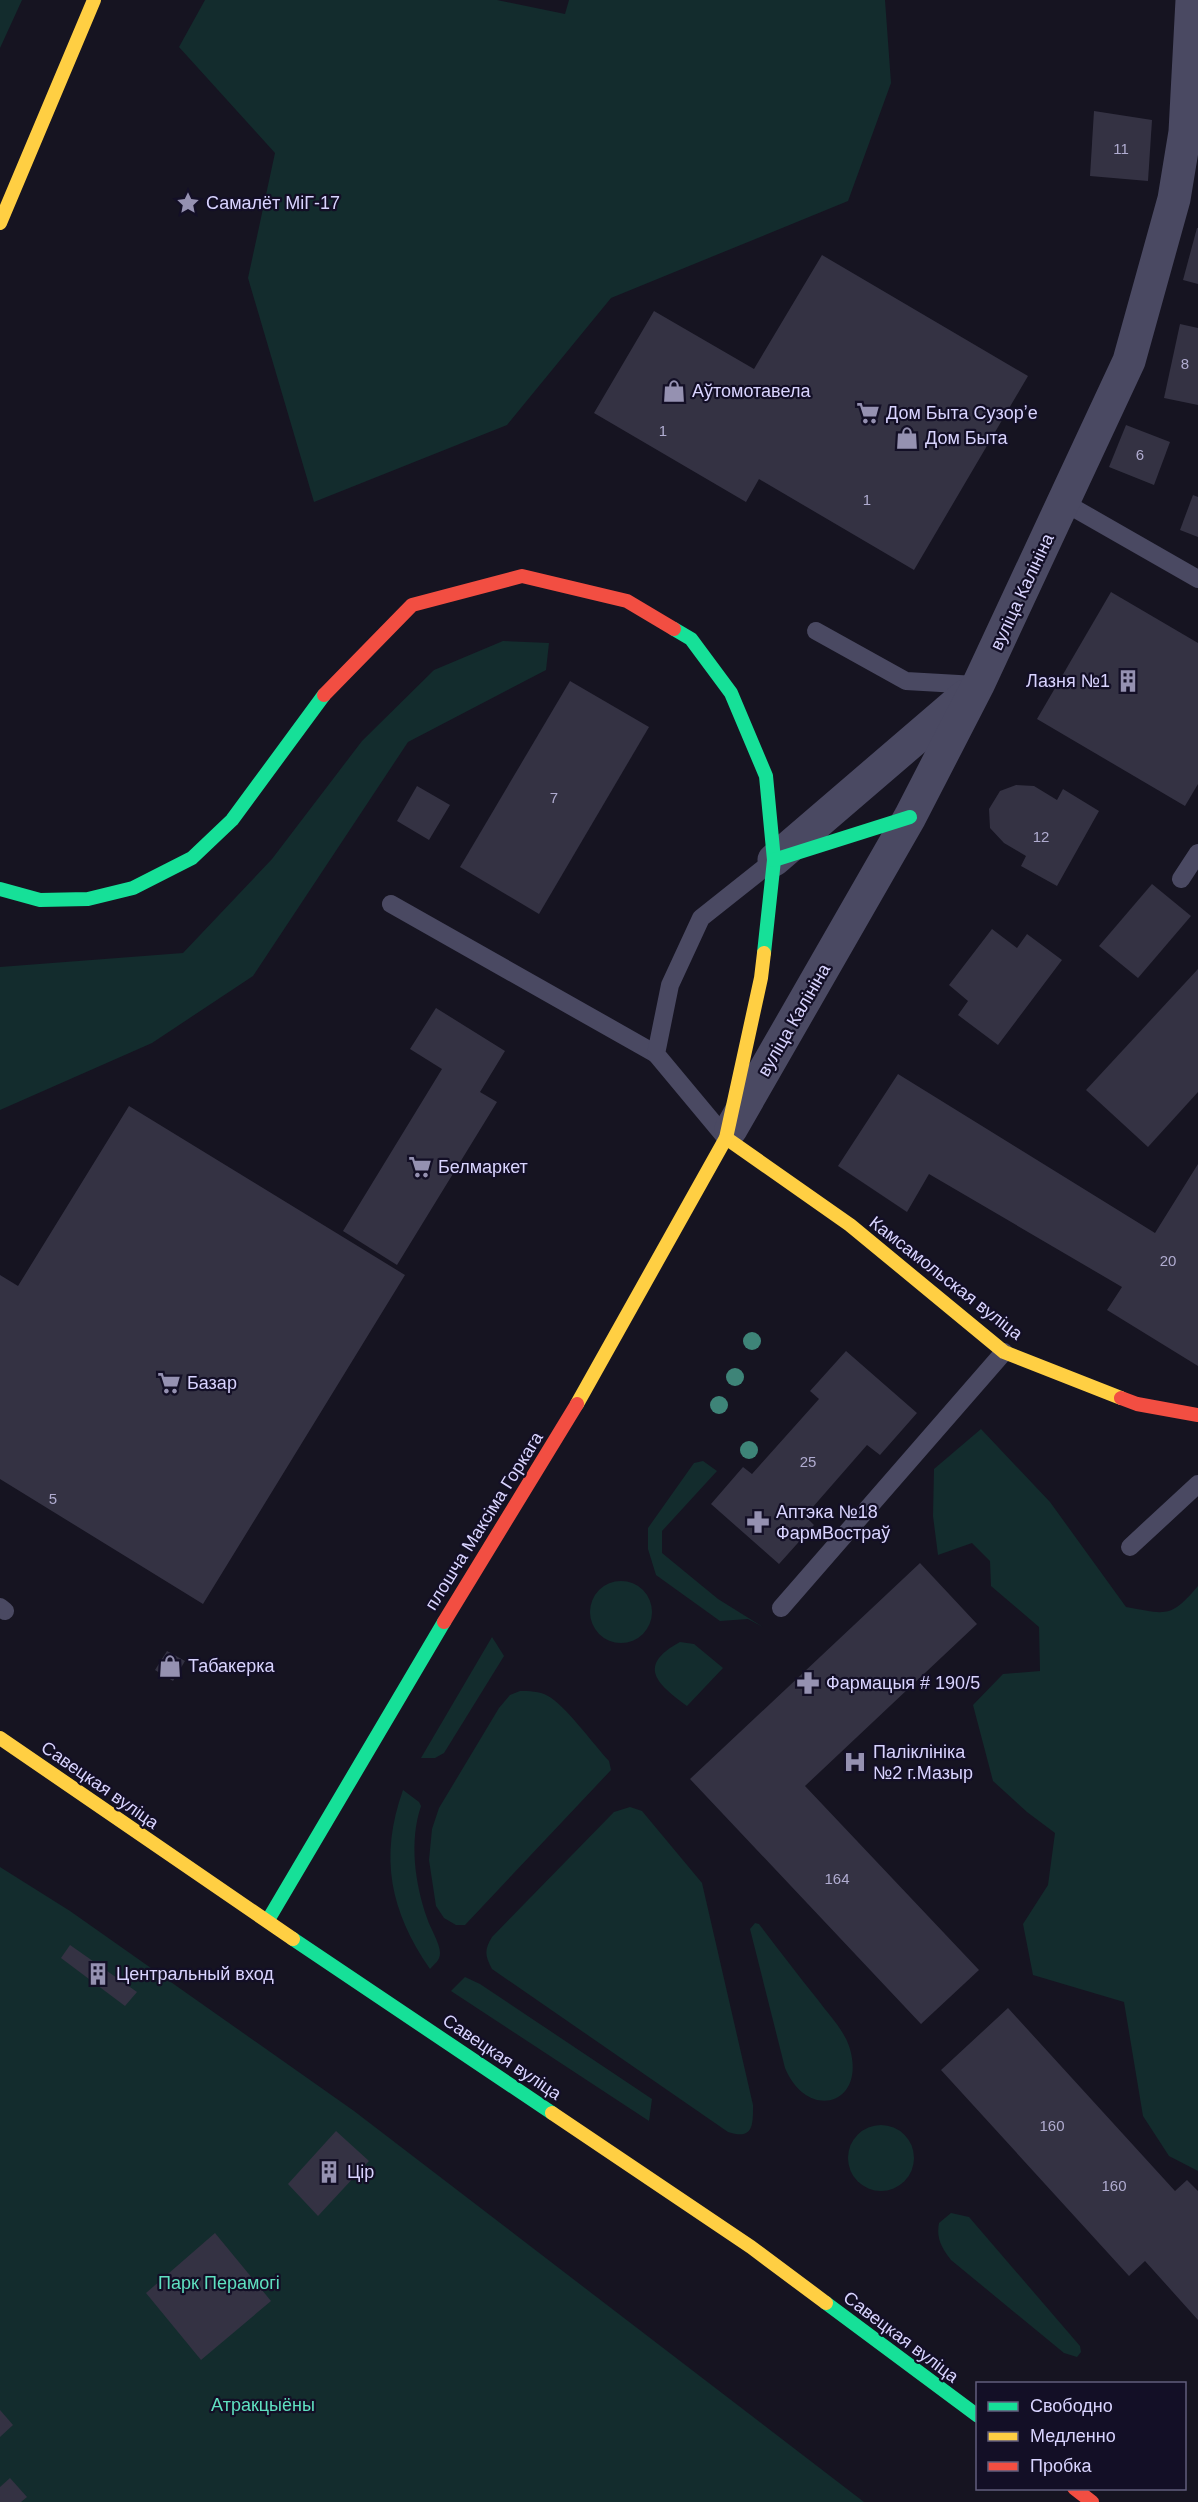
<svg xmlns="http://www.w3.org/2000/svg" width="1198" height="2502" font-family="Arial,sans-serif">
  <style>
    .green { fill: #132c2d }
    .building { fill: #343243 }
    .lines { fill: none; stroke-linecap: round; stroke-linejoin: round }
    .lane { stroke: #4a4962; stroke-width: 18 }
    .street { stroke: #4a4962; stroke-width: 33 }
    .fast { stroke: #16e098; stroke-width: 14 }
    .slow { stroke: #ffcf43; stroke-width: 14 }
    .jam { stroke: #f24e42; stroke-width: 14 }
    .tree { fill: #3e8478 }
    .labels { text-anchor: middle; dominant-baseline: central; stroke-width: 4.5; stroke-linejoin: round; paint-order: stroke }
    .number-label { font-size: 15px; fill: #b0acd0 }
    .poi-label { font-size: 18px; fill: #d9d4ff; stroke: #130f26; text-anchor: start }
    .street-label { font-size: 18px; fill: #d9d4ff; stroke: #130f26 }
    .park-label { font-size: 18px; fill: #5fe0c0; stroke: #130f26 }
  </style>
  <rect width="100%" height="100%" fill="#161421"/>
  <g class="green">
    <path d="M0 0H22L0 48Z"/>
    <path d="M205 0H497L565 14 569 0H885L891 83 848 201 611 298 507 425 314 502 248 278 275 153 179 47Z"/>
    <path d="M503 641 549 643 546 670 408 742 253 976 152 1043 0 1110V967L183 953 272 859 362 741 434 670Z"/>
    <path d="M981 1429 1050 1502 1126 1607C1166 1614 1170 1619 1198 1586V2171L1169 2156 1143 2116 1124 2002 1033 1975 1023 1924 1048 1885 1055 1833 1027 1812 993 1781 973 1705 1003 1674 1040 1671 1039 1627 991 1586 990 1561 972 1543 938 1555 933 1516 934 1469Z"/>
    <path d="M703 1461 717 1471 662 1531V1553L718 1599 763 1627 748 1619 720 1621 656 1575 648 1549V1528L694 1463Z"/>
    <circle cx="621" cy="1612" r="31"/>
    <path d="M492 1637 504 1656 444 1753 435 1758H421Z"/>
    <path d="M680 1642 694 1644 723 1668 687 1706C657 1684 636 1666 680 1642Z"/>
    <path d="M520 1691C529 1691 539 1691 548 1696 565 1705 594 1745 609 1761L611 1770 465 1925H456L444 1918 436 1906 429 1860 432 1829 439 1808 499 1708 510 1695Z"/>
    <path d="M403 1790 419 1802 421 1806C409 1841 415 1884 427 1918 430 1928 440 1943 440 1953 440 1961 434 1964 430 1969 390 1911 379 1857 403 1790Z"/>
    <path d="M630 1807 642 1811 702 1883 753 2105C753 2126 753 2140 728 2132L492 1969C485 1956 484 1950 492 1937L614 1812Z"/>
    <path d="M0 1867 70 1911 354 2111 864 2502H0Z"/>
    <path d="M755 1923 759 1924C778 1949 798 1975 818 2000 829 2015 845 2031 850 2049 866 2106 807 2121 785 2068L750 1929Z"/>
    <path d="M465 1977 480 1984 652 2099 649 2121 451 1991Z"/>
    <circle cx="881" cy="2158" r="33"/>
    <path d="M951 2213 969 2217 1080 2346 1081 2352 1077 2357 1064 2353 951 2260C942 2248 936 2239 939 2223Z"/>
  </g>
  <g class="building">
    <path d="M1094 111 1152 120 1148 181 1090 176Z"/>
    <path d="M1197 228H1198V284L1183 280Z"/>
    <path d="M822 255 1028 376 914 570 759 479 746 502 594 413 654 311 754 369Z"/>
    <path d="M1180 324 1198 328V405L1164 398Z"/>
    <path d="M1126 425 1170 442 1154 485 1109 467Z"/>
    <path d="M1193 495 1198 497V537L1180 530Z"/>
    <path d="M1111 592 1198 643V784L1185 806 1037 719Z"/>
    <path d="M570 681 649 727 539 914 460 867Z"/>
    <path d="M1016 785 1034 786 1057 800 1063 789 1099 811 1057 886 1021 866 1026 856 1004 843 990 828 989 809 1000 791Z"/>
    <path d="M417 786 450 805 429 840 397 821Z"/>
    <path d="M1152 884 1191 916 1138 978 1099 946Z"/>
    <path d="M992 929 1017 948 1027 934 1062 960 998 1045 958 1015 968 1001 949 985Z"/>
    <path d="M1198 969V1092L1148 1147 1086 1090Z"/>
    <path d="M436 1008 505 1051 480 1092 497 1102 397 1265 343 1231 442 1069 410 1049Z"/>
    <path d="M898 1074 1155 1233 1198 1164V1366L1107 1310 1122 1287 929 1174 907 1212 838 1166Z"/>
    <path d="M129 1106 405 1275 203 1604 0 1479V1275L18 1286Z"/>
    <path d="M846 1351 917 1413 880 1455 867 1445 805 1516 814 1525 779 1564 711 1504 743 1467 752 1474 819 1399 810 1391Z"/>
    <path d="M920 1563 977 1624 805 1786 979 1970 921 2024 690 1779Z"/>
    <path d="M167 1651 185 1661 173 1681 155 1670Z"/>
    <path d="M70 1945 137 1992 125 2006 61 1958Z"/>
    <path d="M1008 2008 1175 2191 1187 2180 1198 2191V2320L1145 2261 1129 2276 941 2070Z"/>
    <path d="M336 2131 369 2161 318 2216 288 2184Z"/>
    <path d="M215 2233 271 2301 201 2360 146 2293Z"/>
    <path d="M0 2410 13 2425 0 2437Z"/>
    <path d="M10 2478 27 2497 21 2502H0V2487Z"/>
  </g>
  <g class="lines">
    <g class="lane">
      <path d="M1065 503 1198 579"/>
      <path d="M816 631 906 681 976 685"/>
      <path d="M1181 879 1198 853"/>
      <path d="M391 904 656 1054"/>
      <path d="M726 1138 656 1054 670 985 701 918 774 860"/>
      <path d="M1130 1547 1198 1484"/>
      <path d="M0 1607 5 1611"/>
      <path d="M781 1608 1004 1352"/>
    </g>
    <g class="street">
      <path d="M774 860 965 696"/>
      <path d="M731 1129 910 817 978 685 1129 361 1174 199 1185 132 1192 0"/>
    </g>
    <g class="fast">
      <path d="M674 629 691 639 731 693 766 776 774 860 764 953"/>
      <path d="M774 860 910 817"/>
      <path d="M0 889 40 900 88 899 133 888 192 858 232 820 324 695"/>
      <path d="M268 1920 444 1622"/>
      <path d="M293 1939 552 2113"/>
      <path d="M826 2303 978 2416"/>
    </g>
    <g class="slow">
      <path d="M0 223 94 0"/>
      <path d="M726 1138 850 1225 1004 1352 1121 1398"/>
      <path d="M577 1404 726 1138 761 978 764 953"/>
      <path d="M0 1738 293 1939"/>
      <path d="M552 2113 751 2247 826 2303"/>
    </g>
    <g class="jam">
      <path d="M324 695 412 605 522 576 627 601 674 629"/>
      <path d="M1121 1398 1137 1404 1198 1415"/>
      <path d="M444 1622 577 1404"/>
      <path d="M1074 2488 1092 2502"/>
    </g>
  </g>
  <g class="tree">
    <circle cx="752" cy="1341" r="9"/>
    <circle cx="735" cy="1377" r="9"/>
    <circle cx="719" cy="1405" r="9"/>
    <circle cx="749" cy="1450" r="9"/>
  </g>
  <defs>
    <g id="sight-bare" transform="scale(1.8)"><path d="M0-6L1.8-2.2L6-1.7L2.9 1.2L3.7 5.4L0 3.3L-3.7 5.4L-2.9 1.2L-6-1.7L-1.8-2.2Z" fill="#9591b1" stroke="#130f26" stroke-width="2.5" paint-order="stroke"/></g>
    <g id="shop-bare" transform="scale(1.8)"><path d="M-5-2.5h2.3a2.7 3.5 0 0 1 5.4 0H5L5.5 6h-11ZM-1.5-2.5h3a1.5 2.3 0 0 0-3 0Z" fill="#9591b1" stroke="#130f26" stroke-width="2.5" paint-order="stroke"/></g>
    <g id="supermarket-bare" transform="scale(1.8)"><path d="M-6-5.5h2.5l.6 2H6L4.5 2H-2.5L-4.4-4H-6ZM-1.5 3.2a1.3 1.3 0 1 0 .1 0ZM3 3.2a1.3 1.3 0 1 0 .1 0Z" fill="#9591b1" stroke="#130f26" stroke-width="2.5" paint-order="stroke"/></g>
    <g id="building-bare" transform="scale(1.8)"><path d="M-4-6H4V6H1V3H-1V6H-4ZM-2.5-4.3h1.7v1.8h-1.7ZM.8-4.3h1.7v1.8H.8ZM-2.5-1h1.7V.8h-1.7ZM.8-1h1.7V.8H.8Z" fill="#9591b1" stroke="#130f26" stroke-width="2.5" paint-order="stroke"/></g>
    <g id="pharmacy-bare" transform="scale(1.8)"><path d="M-2-6h4v4h4v4h-4v4h-4v-4h-4v-4h4Z" fill="#9591b1" stroke="#130f26" stroke-width="2.5" paint-order="stroke"/></g>
    <g id="hospital-bare" transform="scale(1.8)"><path d="M-5-5h3v3.5h4V-5h3V5h-3V1.5h-4V5h-3Z" fill="#9591b1" stroke="#130f26" stroke-width="2.5" paint-order="stroke"/></g>
  </defs>
  <g fill-rule="evenodd">
    <use href="#sight-bare" x="188" y="203"/>
    <use href="#shop-bare" x="674" y="391"/>
    <use href="#supermarket-bare" x="868" y="413"/>
    <use href="#shop-bare" x="907" y="438"/>
    <use href="#building-bare" x="1128" y="681"/>
    <use href="#supermarket-bare" x="420" y="1167"/>
    <use href="#supermarket-bare" x="169" y="1383"/>
    <use href="#pharmacy-bare" x="758" y="1522"/>
    <use href="#shop-bare" x="170" y="1666"/>
    <use href="#pharmacy-bare" x="808" y="1683"/>
    <use href="#hospital-bare" x="855" y="1762"/>
    <use href="#building-bare" x="98" y="1974"/>
    <use href="#building-bare" x="329" y="2172"/>
  </g>
  <g class="labels">
    <g class="number-label">
      <text x="1121" y="148">11</text>
      <text x="1185" y="363">8</text>
      <text x="663" y="430">1</text>
      <text x="1140" y="454">6</text>
      <text x="867" y="499">1</text>
      <text x="554" y="797">7</text>
      <text x="1041" y="836">12</text>
      <text x="1168" y="1260">20</text>
      <text x="808" y="1461">25</text>
      <text x="53" y="1498">5</text>
      <text x="837" y="1878">164</text>
      <text x="1052" y="2125">160</text>
      <text x="1114" y="2185">160</text>
    </g>
    <g class="poi-label">
      <text x="206" y="203">Самалёт МіГ-17</text>
      <text x="692" y="391">Аўтомотавела</text>
      <text x="886" y="413">Дом Быта Сузорʼе</text>
      <text x="925" y="438">Дом Быта</text>
      <text x="1110" y="681" text-anchor="end">Лазня №1</text>
      <text x="438" y="1167">Белмаркет</text>
      <text x="187" y="1383">Базар</text>
      <text x="776" y="1512">Аптэка №18<tspan x="776" dy="21">ФармВостраў</tspan></text>
      <text x="188" y="1666">Табакерка</text>
      <text x="826" y="1683">Фармацыя # 190/5</text>
      <text x="873" y="1752">Паліклініка<tspan x="873" dy="21">№2 г.Мазыр</tspan></text>
      <text x="116" y="1974">Центральный вход</text>
      <text x="347" y="2172">Цір</text>
    </g>
    <g class="street-label">
      <text transform="translate(1022 592) rotate(-65)">вуліца Калініна</text>
      <text transform="translate(794 1020) rotate(-60)">вуліца Калініна</text>
      <text transform="translate(946 1278) rotate(38)">Камсамольская вуліца</text>
      <text transform="translate(484 1521) rotate(-58)">плошча Максіма Горкага</text>
      <text transform="translate(100 1785) rotate(35)">Савецкая вуліца</text>
      <text transform="translate(502 2057) rotate(34)">Савецкая вуліца</text>
      <text transform="translate(901 2337) rotate(37)">Савецкая вуліца</text>
    </g>
    <g class="park-label">
      <text x="219" y="2283">Парк Перамогі</text>
      <text x="263" y="2405">Атракцыёны</text>
    </g>
  </g>
  <rect x="976" y="2382" width="210" height="108" fill="#130f26" stroke="#625e7d" stroke-width="1.5"/>
  <rect x="988" y="2402" width="30" height="9" fill="#16e098" stroke="#625e7d" stroke-width="1.5"/>
  <text x="1030" y="2412" font-size="18" fill="#d9d4ff">Свободно</text>
  <rect x="988" y="2432" width="30" height="9" fill="#ffcf43" stroke="#625e7d" stroke-width="1.5"/>
  <text x="1030" y="2442" font-size="18" fill="#d9d4ff">Медленно</text>
  <rect x="988" y="2462" width="30" height="9" fill="#f24e42" stroke="#625e7d" stroke-width="1.5"/>
  <text x="1030" y="2472" font-size="18" fill="#d9d4ff">Пробка</text>
</svg>
